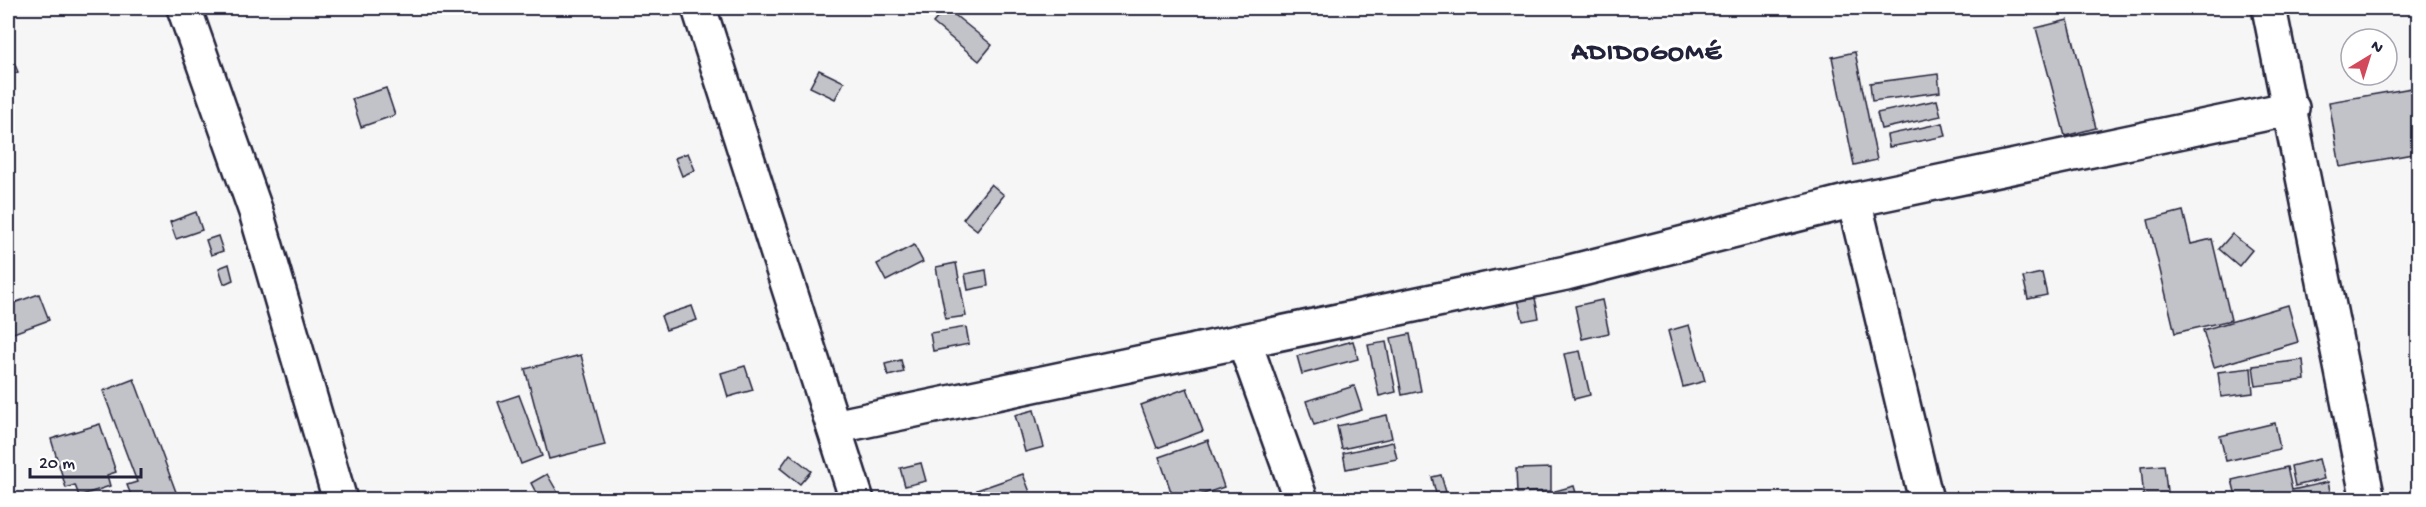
<svg xmlns="http://www.w3.org/2000/svg" width="2426" height="507" font-family="'Gochi Hand',sans-serif">
  <style>
    .building { fill: #c2c2c9; stroke: #22223b; stroke-width: 1.5 }
    .lines { fill: none; stroke-linecap: round; stroke-linejoin: round }
    .street-casing { stroke: #22223b; stroke-width: 38 }
    .street { stroke: #fff; stroke-width: 33 }
    .labels { text-anchor: middle; dominant-baseline: central; stroke-width: 6; stroke-linejoin: round; paint-order: stroke }
    .district-label { font-size: 26px; font-weight: bold; letter-spacing: 1.5px; fill: #22223b; stroke: #fff }
  </style>
  <rect width="100%" height="100%" fill="#f6f6f7"/>
  <filter id="ink" filterUnits="userSpaceOnUse"><feTurbulence type="fractalNoise" baseFrequency=".0167" numOctaves="2"/><feDisplacementMap in="SourceGraphic" scale="12" xChannelSelector="R" yChannelSelector="G"/><feConvolveMatrix kernelMatrix="1 2 1 2 8 2 1 2 1" color-interpolation-filters="sRGB"/></filter>
  <g filter="url(#ink)">
    <g class="building">
      <path d="M946 8 992 45 979 61 933 23Z"/>
      <path d="M2068 20 2096 128 2065 136 2036 28Z"/>
      <path d="M9 51 18 72 8 76V52Z"/>
      <path d="M1855 52 1877 160 1854 165 1832 57Z"/>
      <path d="M819 70 844 82 835 99 810 87Z"/>
      <path d="M1938 74 1940 92 1872 101 1870 83Z"/>
      <path d="M2418 87V153L2340 167 2329 102Z"/>
      <path d="M386 88 395 115 361 127 352 99Z"/>
      <path d="M1937 100 1941 116 1881 129 1877 113Z"/>
      <path d="M1943 123 1946 136 1889 147 1887 135Z"/>
      <path d="M688 153 695 170 682 176 675 158Z"/>
      <path d="M991 184 1004 195 977 230 963 219Z"/>
      <path d="M2183 211 2191 244 2212 239 2231 320 2175 333 2148 220Z"/>
      <path d="M196 212 202 230 176 239 170 222Z"/>
      <path d="M2232 234 2252 250 2239 266 2219 249Z"/>
      <path d="M218 236 223 251 211 255 206 240Z"/>
      <path d="M914 245 923 262 886 281 877 264Z"/>
      <path d="M956 263 966 316 946 319 936 267Z"/>
      <path d="M229 264 233 280 224 284 219 268Z"/>
      <path d="M986 270 988 286 968 290 965 274Z"/>
      <path d="M2042 273 2047 295 2028 299 2023 277Z"/>
      <path d="M1534 293 1539 318 1523 321 1517 296Z"/>
      <path d="M39 294 49 320 8 335V305Z"/>
      <path d="M1602 300 1609 333 1582 339 1575 306Z"/>
      <path d="M2288 305 2298 342 2214 367 2203 330Z"/>
      <path d="M692 306 697 320 666 330 661 316Z"/>
      <path d="M1689 325 1705 381 1683 387 1668 331Z"/>
      <path d="M966 327 969 344 933 351 930 333Z"/>
      <path d="M1410 334 1421 391 1402 395 1391 338Z"/>
      <path d="M1353 341 1358 359 1302 374 1297 356Z"/>
      <path d="M1386 342 1396 392 1379 396 1368 345Z"/>
      <path d="M1580 351 1590 395 1574 399 1564 354Z"/>
      <path d="M581 355 605 445 549 459 525 369Z"/>
      <path d="M901 360 904 372 888 376 885 364Z"/>
      <path d="M2303 360 2305 380 2256 386 2253 366Z"/>
      <path d="M745 366 753 390 728 397 721 373Z"/>
      <path d="M2251 368 2253 393 2221 397 2218 372Z"/>
      <path d="M134 379 179 500H133L127 485 137 482 103 391Z"/>
      <path d="M1354 386 1362 410 1314 425 1306 401Z"/>
      <path d="M1187 388 1203 431 1157 448 1141 405Z"/>
      <path d="M519 395 542 456 521 464 498 402Z"/>
      <path d="M1034 410 1044 447 1025 452 1015 415Z"/>
      <path d="M1387 415 1392 438 1342 449 1337 426Z"/>
      <path d="M2275 423 2280 449 2226 461 2220 436Z"/>
      <path d="M100 424 116 472 107 475 110 486 79 496 75 485 66 488 51 439Z"/>
      <path d="M1208 440 1224 487 1186 500H1174L1159 457Z"/>
      <path d="M1393 442 1397 459 1346 469 1343 453Z"/>
      <path d="M790 454 811 471 800 484 780 468Z"/>
      <path d="M2319 459 2324 479 2295 486 2291 466Z"/>
      <path d="M921 463 926 481 905 486 900 468Z"/>
      <path d="M2164 465 2168 500H2144L2141 467Z"/>
      <path d="M2287 467 2292 490 2328 482 2332 500H2237L2232 480Z"/>
      <path d="M1551 468V491L1517 493 1516 469Z"/>
      <path d="M547 474 562 500H540L531 483Z"/>
      <path d="M1023 474 1033 500H981L977 490Z"/>
      <path d="M1441 475 1446 492 1436 494 1432 477Z"/>
      <path d="M1574 486 1578 500H1557L1555 491Z"/>
      <path d="M1081 492 1083 500H1054Z"/>
    </g>
    <g class="lines">
      <g class="street-casing">
        <g id="street">
          <path d="M184 8 256 212 340 500"/>
          <path d="M699 8 857 500"/>
          <path d="M2269 8 2368 500"/>
          <path d="M1854 200 1926 500"/>
          <path d="M1244 341 1301 500"/>
          <path d="M834 427 1566 273 1854 200 2292 108"/>
        </g>
      </g>
      <use href="#street" class="street"/>
    </g>
  </g>
  <g class="labels">
    <g class="district-label">
      <text x="1647" y="54">ADIDOGOMÉ</text>
    </g>
  </g>
  <rect width="2426" height="507" fill="none" stroke="#fff" stroke-width="30"/>
  <rect x="15" y="15" width="2396" height="477" fill="none" stroke="#22223b" stroke-width="2" filter="url(#ink)"/>
  <g transform="translate(2369 57) rotate(38)"><circle r="28" fill="#ffffff" stroke="#a7a7b1" stroke-width="1.5"/>
  <path d="M0-4.5L10 22L0 15L-10 22Z" fill="#d1495b"/>
  <text y="-9" font-size="16" font-weight="bold" text-anchor="middle" fill="#22223b">N</text>
  </g>
  <path d="M30 468v9h111v-9" fill="none" stroke="#22223b" stroke-width="3"/>
  <text x="39" y="468" font-size="18" fill="#22223b" stroke="#ffffff" stroke-width="4.5" paint-order="stroke">20 m</text>
</svg>
